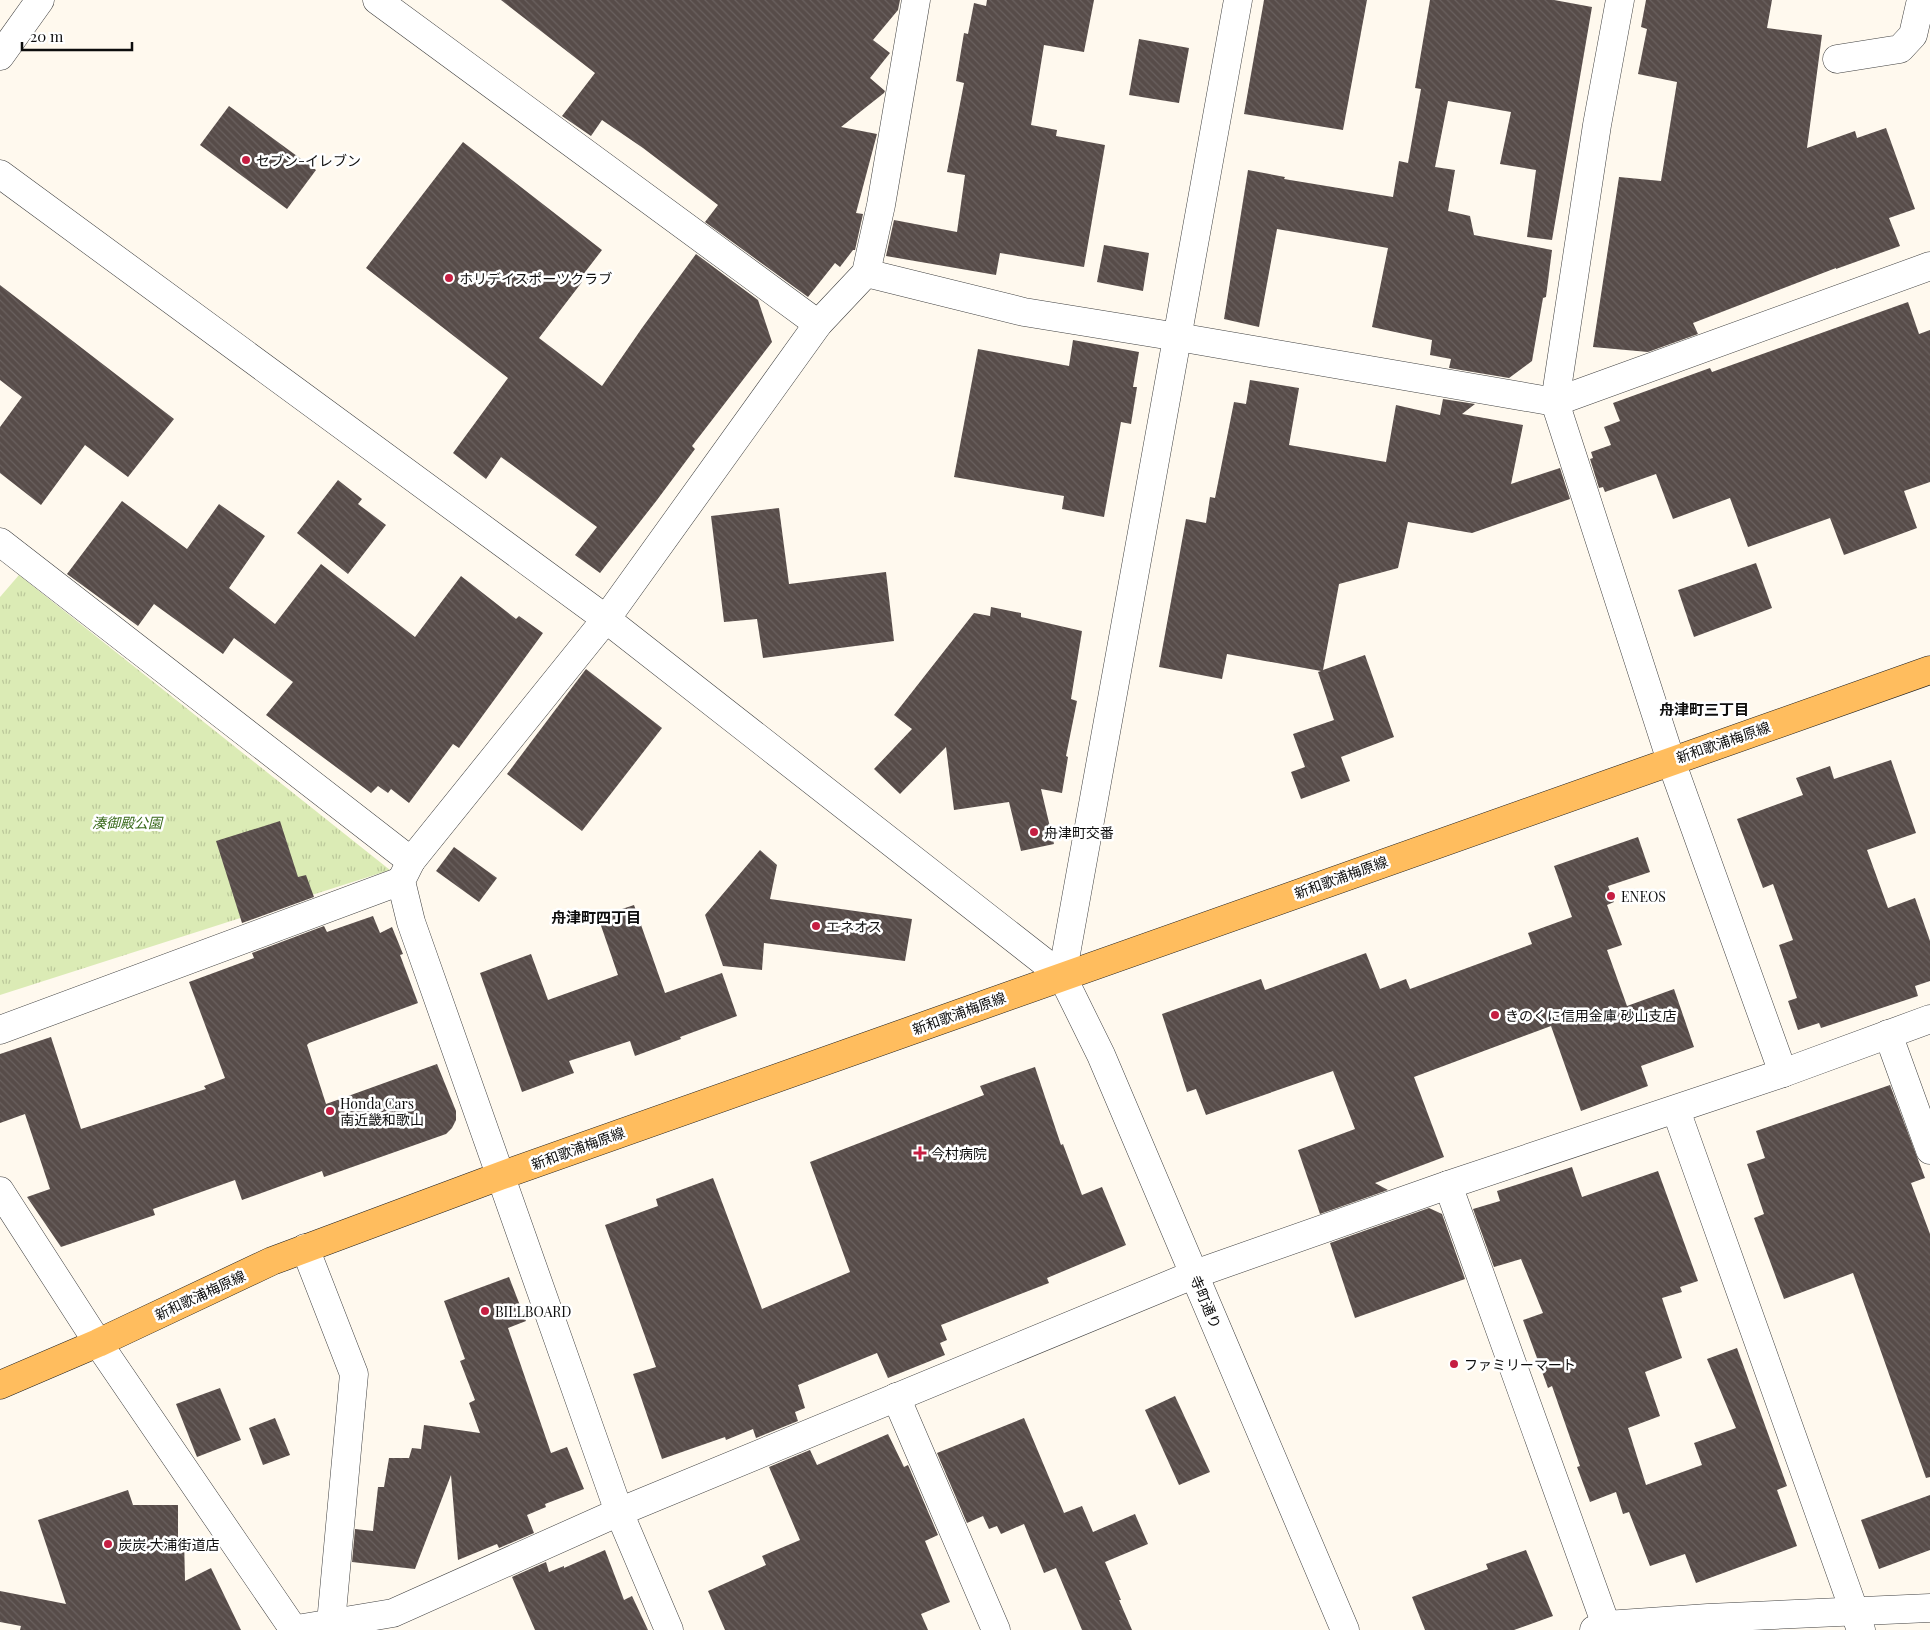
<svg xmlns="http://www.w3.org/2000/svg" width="1930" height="1630" font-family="'Playfair Display','Noto Sans JP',serif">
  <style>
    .park { fill: url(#park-tufts) }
    .building { fill: url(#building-back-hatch) }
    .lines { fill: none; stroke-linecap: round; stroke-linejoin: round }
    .minor-casing { stroke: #404040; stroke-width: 29 }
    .major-casing { stroke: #1e1e1e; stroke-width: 29 }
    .minor { stroke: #fff; stroke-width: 28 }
    .major { stroke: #ffbd5e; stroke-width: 28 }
    .poi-dot { fill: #c51e42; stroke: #fff; stroke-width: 2 }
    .labels { text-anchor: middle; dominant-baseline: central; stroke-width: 5; stroke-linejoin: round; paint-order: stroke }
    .poi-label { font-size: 14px; fill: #0d0d0d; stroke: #fff; text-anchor: start }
    .street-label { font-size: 14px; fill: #0d0d0d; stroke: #fff }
    .park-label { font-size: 14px; font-style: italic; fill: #38691a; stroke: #fff }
    .neighbourhood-label { font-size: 15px; font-weight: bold; fill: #0d0d0d; stroke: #fff }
  </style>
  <defs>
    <pattern id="park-tufts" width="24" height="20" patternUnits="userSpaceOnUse" patternTransform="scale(1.25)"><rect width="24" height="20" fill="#dbebb5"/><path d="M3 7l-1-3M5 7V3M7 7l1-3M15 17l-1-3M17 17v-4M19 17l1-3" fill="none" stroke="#bbc89a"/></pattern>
    <pattern id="building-back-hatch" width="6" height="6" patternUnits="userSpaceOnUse" patternTransform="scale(1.25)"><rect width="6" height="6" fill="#574c49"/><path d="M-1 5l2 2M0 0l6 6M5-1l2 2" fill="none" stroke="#6a615f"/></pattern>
  </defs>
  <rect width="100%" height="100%" fill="#fff9ee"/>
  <path class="park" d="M19 575 390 870 0 995V597Z"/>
  <g class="building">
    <path d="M501 0H900L898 10 873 40 890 53 870 78 885 91 884 93 841 127 877 134 856 213 863 214 855 250H853L840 267 835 263 808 297 705 222 718 205 643 148 602 120 591 136 562 116 595 73Z"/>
    <path d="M987 0H1094L1084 52 1044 45 1031 125 1057 130 1056 136 1105 145 1084 267 1000 253 996 275 886 256 894 220 957 232 965 175 947 172 964 83 956 81 964 33 968 34 974 3 986 6Z"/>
    <path d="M1264 0H1367L1343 130 1244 114Z"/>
    <path d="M1430 0H1554L1592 7 1552 240 1527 237 1536 170 1500 164 1511 112 1448 101 1435 167 1455 170 1448 211 1470 216 1474 235 1552 250 1546 297 1543 298 1532 361 1509 378 1449 368 1451 359 1430 355 1432 340 1372 327 1388 248 1277 229 1259 327 1224 319 1248 170 1285 177 1284 179 1393 197 1399 161 1408 163 1421 89 1415 88Z"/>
    <path d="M1646 0H1772L1767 28 1822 35 1807 148 1855 131 1857 138 1886 128 1915 209 1889 218 1900 246 1836 269V268L1693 323 1698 334 1648 352 1593 347 1619 177 1661 181 1677 82 1638 74 1647 29 1641 27Z"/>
    <path d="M1139 39 1189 48 1179 103 1129 95Z"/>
    <path d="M229 106 316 170 287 209 200 145Z"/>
    <path d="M463 142 602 250 579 280 582 282 539 338 602 386 642 328 696 254 758 300 772 342 692 446 695 449 657 500 600 573 575 555 597 527 501 457 486 479 453 453 508 378 366 268Z"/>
    <path d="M1104 245 1149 253 1143 291 1097 282Z"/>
    <path d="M0 285 174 419 128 477 85 445 41 505 0 473V427L22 397 0 380Z"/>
    <path d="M1908 302 1919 334 1930 330V482L1904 491 1917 528 1844 555 1830 518 1748 547 1730 498 1673 519 1656 474 1605 492 1603 487 1599 488 1590 459 1593 458 1591 452 1611 445 1604 427 1620 421 1613 403 1710 368 1712 372Z"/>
    <path d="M1073 340 1139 352 1133 387H1137L1131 424 1121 422 1104 517 1062 509 1064 496 954 477 978 349 1069 366Z"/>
    <path d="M1250 380 1299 388 1289 445 1386 462 1396 405 1440 415 1443 399 1475 404 1462 414 1523 425 1511 484 1560 468 1570 499 1472 533 1408 522 1398 568 1339 584 1323 670 1365 655 1394 737 1341 757 1350 781 1301 799 1291 772 1305 767 1293 734 1334 720 1318 672 1321 671 1227 654 1222 679 1159 667 1186 519 1206 523 1210 497 1215 498 1234 402 1246 404Z"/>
    <path d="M338 480 362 499 358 504 386 525 348 574 297 533Z"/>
    <path d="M122 501 187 549 219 504 265 536 229 588 275 624 321 564 415 637 461 576 516 619 519 616 543 633 459 748 453 744 409 803 391 789 388 793 378 786 371 793 266 715 293 682 234 638 223 654 154 604 138 626 67 574Z"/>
    <path d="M779 508 789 584 886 572 894 641 763 658 757 619 724 622 711 516Z"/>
    <path d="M1756 563 1772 608 1694 637 1678 590Z"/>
    <path d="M991 607 1021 613V617L1082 631 1071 699 1077 701 1066 756 1068 757 1062 793 1041 789 1054 844 1021 851 1009 802 954 810 946 747 900 794 874 769 912 729 894 715 974 613 990 616Z"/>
    <path d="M586 669 662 728 582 831 507 774Z"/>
    <path d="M1891 760 1916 833 1867 850 1888 908 1915 898 1930 941V981L1915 986 1918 996 1821 1028 1819 1023 1798 1030 1788 1001 1797 998 1779 945 1793 940 1773 884 1763 888 1737 819 1803 795 1796 778 1830 766 1834 779Z"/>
    <path d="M280 821 298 877 306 875 314 897 242 923 216 841Z"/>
    <path d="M1638 837 1650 872 1608 886 1614 902 1607 905 1622 945 1607 950 1627 1006 1674 989 1694 1047 1641 1066 1648 1086 1581 1111 1551 1026 1414 1077 1444 1157 1375 1183 1388 1190 1320 1214 1298 1150 1355 1129 1333 1071 1206 1115 1196 1089 1187 1092 1162 1014 1261 979 1265 990 1366 953 1380 989 1406 979 1410 989 1532 944 1528 933 1572 917 1554 866Z"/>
    <path d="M454 847 497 878 479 902 436 871Z"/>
    <path d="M760 850 777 865 770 899 912 919 905 961 764 943 762 970 723 966 705 915Z"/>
    <path d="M634 905 665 993 722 973 737 1016 680 1037 681 1039 635 1056 630 1041 569 1061 574 1073 522 1092 480 973 531 954 548 1000 618 975 598 917Z"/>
    <path d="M373 916 380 933 392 927 403 954 400 955 418 1003 309 1043 307 1045 326 1104 437 1064 456 1111V1120L452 1128 446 1134 324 1177 322 1171 242 1200 235 1180 153 1209 155 1215 61 1247 27 1197 50 1189 25 1114 0 1123V1054L51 1037 81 1129 206 1089 204 1086 225 1078 189 982 254 958 252 953 324 926 327 932Z"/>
    <path d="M1035 1067 1061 1145 1063 1144 1082 1195 1102 1187 1126 1245 1047 1278 1049 1283 941 1325 947 1340 940 1343 945 1355 888 1378 877 1353 798 1385 805 1408 795 1412 798 1421 756 1438 753 1429 726 1440 725 1437 662 1459 633 1374 656 1367 605 1225 658 1206 656 1199 713 1178 762 1309 850 1272 810 1162 984 1095 980 1086Z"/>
    <path d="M1890 1085 1925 1178 1911 1183 1930 1234V1477L1926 1478 1853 1273 1784 1299 1754 1218 1764 1214 1747 1164 1765 1158 1756 1131Z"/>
    <path d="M1572 1167 1582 1197 1658 1171 1698 1281 1680 1287 1682 1292 1662 1298 1682 1358 1645 1372 1660 1416 1628 1428 1646 1485 1702 1465 1694 1443 1736 1428 1707 1359 1737 1348 1787 1486 1777 1490 1797 1546 1696 1583 1685 1554 1650 1566 1629 1512 1623 1514 1616 1492 1590 1502 1577 1467 1580 1466 1552 1386 1548 1388 1523 1320 1543 1313 1521 1259 1494 1267 1473 1209 1500 1201 1497 1191Z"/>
    <path d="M1429 1208 1442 1214 1465 1279 1355 1318 1330 1243Z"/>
    <path d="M509 1277 526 1321 508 1328 551 1453 567 1447 584 1489 545 1504 546 1507 527 1515 534 1533 499 1548 497 1544 458 1560 451 1475 415 1569 352 1562 355 1529 373 1531 378 1487H384L389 1458H409L412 1448 421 1449 424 1425 480 1433 469 1403 475 1400 460 1361 465 1359 444 1301Z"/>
    <path d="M220 1388 241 1440 197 1457 176 1404Z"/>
    <path d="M1175 1396 1210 1472 1179 1485 1145 1410Z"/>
    <path d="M275 1418 290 1455 263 1465 249 1428Z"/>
    <path d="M1024 1418 1064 1513 1082 1506 1093 1532 1135 1514 1148 1544 1105 1562 1121 1600H1119L1132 1630H1082L1056 1568 1044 1573 1024 1524 1001 1534 997 1526 989 1529 983 1516 967 1523 937 1453Z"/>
    <path d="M888 1434 904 1467 908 1465 938 1535 925 1541 950 1602 921 1614 928 1630H725L708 1591 766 1565 762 1556 800 1540 769 1467 810 1450 817 1465Z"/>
    <path d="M128 1490 133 1505H178V1538L184 1537 185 1581 211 1568 241 1630H20L21 1626 0 1622V1591L66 1604 38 1520Z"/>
    <path d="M1930 1495V1550L1879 1569 1861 1520Z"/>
    <path d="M605 1550 624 1600 632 1596 648 1630H535L512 1577 546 1562 549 1572 564 1566V1568Z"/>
    <path d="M1526 1550 1553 1616 1514 1630H1425L1412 1597 1488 1569 1486 1564Z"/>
  </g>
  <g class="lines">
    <g class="minor-casing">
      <g id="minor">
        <path d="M377 0 818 324"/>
        <path d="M1620 0 1597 125 1555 402 1671 761 1783 1073"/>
        <path d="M0 56 40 0"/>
        <path d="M1837 59 1900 49 1913 35 1921 0"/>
        <path d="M0 174 606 619 1062 976 1101 1055 1345 1630"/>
        <path d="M866 273 1024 312 1178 337 1555 402 1930 266"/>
        <path d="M0 542 411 861 606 619 818 324 866 273 881 205 916 0"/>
        <path d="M411 861 401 881 411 922 619 1512 669 1630"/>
        <path d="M1062 976 1238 0"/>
        <path d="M0 1030 401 881"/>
        <path d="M1888 1034 1930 1150"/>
        <path d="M1676 1110 1861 1630"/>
        <path d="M1448 1185 1606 1625"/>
        <path d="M0 1191 98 1343 294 1630"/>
        <path d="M305 1248 354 1374 331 1623"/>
        <path d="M896 1397 996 1630"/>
        <path d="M291 1630 393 1613 619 1512 1195 1274 1448 1185 1783 1073 1930 1019"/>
        <path d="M1594 1630 1606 1625 1708 1618 1930 1608"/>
      </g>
    </g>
    <g class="major-casing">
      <path id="major" d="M0 1385 98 1343 272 1261 500 1176 1930 670"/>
    </g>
    <use href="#minor" class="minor"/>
    <use href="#major" class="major"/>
  </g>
  <g class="poi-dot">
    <circle cx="246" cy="160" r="5"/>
    <circle cx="449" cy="278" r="5"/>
    <circle cx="1034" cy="832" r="5"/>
    <circle cx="1611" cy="896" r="5"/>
    <circle cx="816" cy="926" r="5"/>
    <circle cx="1495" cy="1015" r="5"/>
    <circle cx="330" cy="1111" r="5"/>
    <path d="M917.5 1145.5h5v5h5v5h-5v5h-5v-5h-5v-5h5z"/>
    <circle cx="485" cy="1311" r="5"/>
    <circle cx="1454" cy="1364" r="5"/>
    <circle cx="108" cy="1544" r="5"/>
  </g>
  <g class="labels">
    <g class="poi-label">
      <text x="256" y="160">セブン-イレブン</text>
      <text x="459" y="278">ホリデイスポーツクラブ</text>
      <text x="1044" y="832">舟津町交番</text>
      <text x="1621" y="896">ENEOS</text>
      <text x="826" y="926">エネオス</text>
      <text x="1505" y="1015">きのくに信用金庫 砂山支店</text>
      <text x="340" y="1103">Honda Cars<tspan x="340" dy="16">南近畿和歌山</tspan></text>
      <text x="931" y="1153">今村病院</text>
      <text x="495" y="1311">BILLBOARD</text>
      <text x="1464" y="1364">ファミリーマート</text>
      <text x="118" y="1544">炭炭 大浦街道店</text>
    </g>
    <g class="street-label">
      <text transform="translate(1723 742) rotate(-19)">新和歌浦梅原線</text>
      <text transform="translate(1341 877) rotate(-20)">新和歌浦梅原線</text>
      <text transform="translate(959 1013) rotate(-20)">新和歌浦梅原線</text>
      <text transform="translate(578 1148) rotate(-20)">新和歌浦梅原線</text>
      <text transform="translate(200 1295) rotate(-25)">新和歌浦梅原線</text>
      <text transform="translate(1206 1302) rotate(67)">寺町通り</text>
    </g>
    <g class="park-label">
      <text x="127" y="822">湊御殿公園</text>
    </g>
    <g class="neighbourhood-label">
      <text x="1704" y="709">舟津町三丁目</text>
      <text x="596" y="917">舟津町四丁目</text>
    </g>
  </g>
  <path d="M22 42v8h110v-8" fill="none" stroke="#0d0d0d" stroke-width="2.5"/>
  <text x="30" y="42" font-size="15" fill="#0d0d0d" stroke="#ffffff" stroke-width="4" paint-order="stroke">20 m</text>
</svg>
